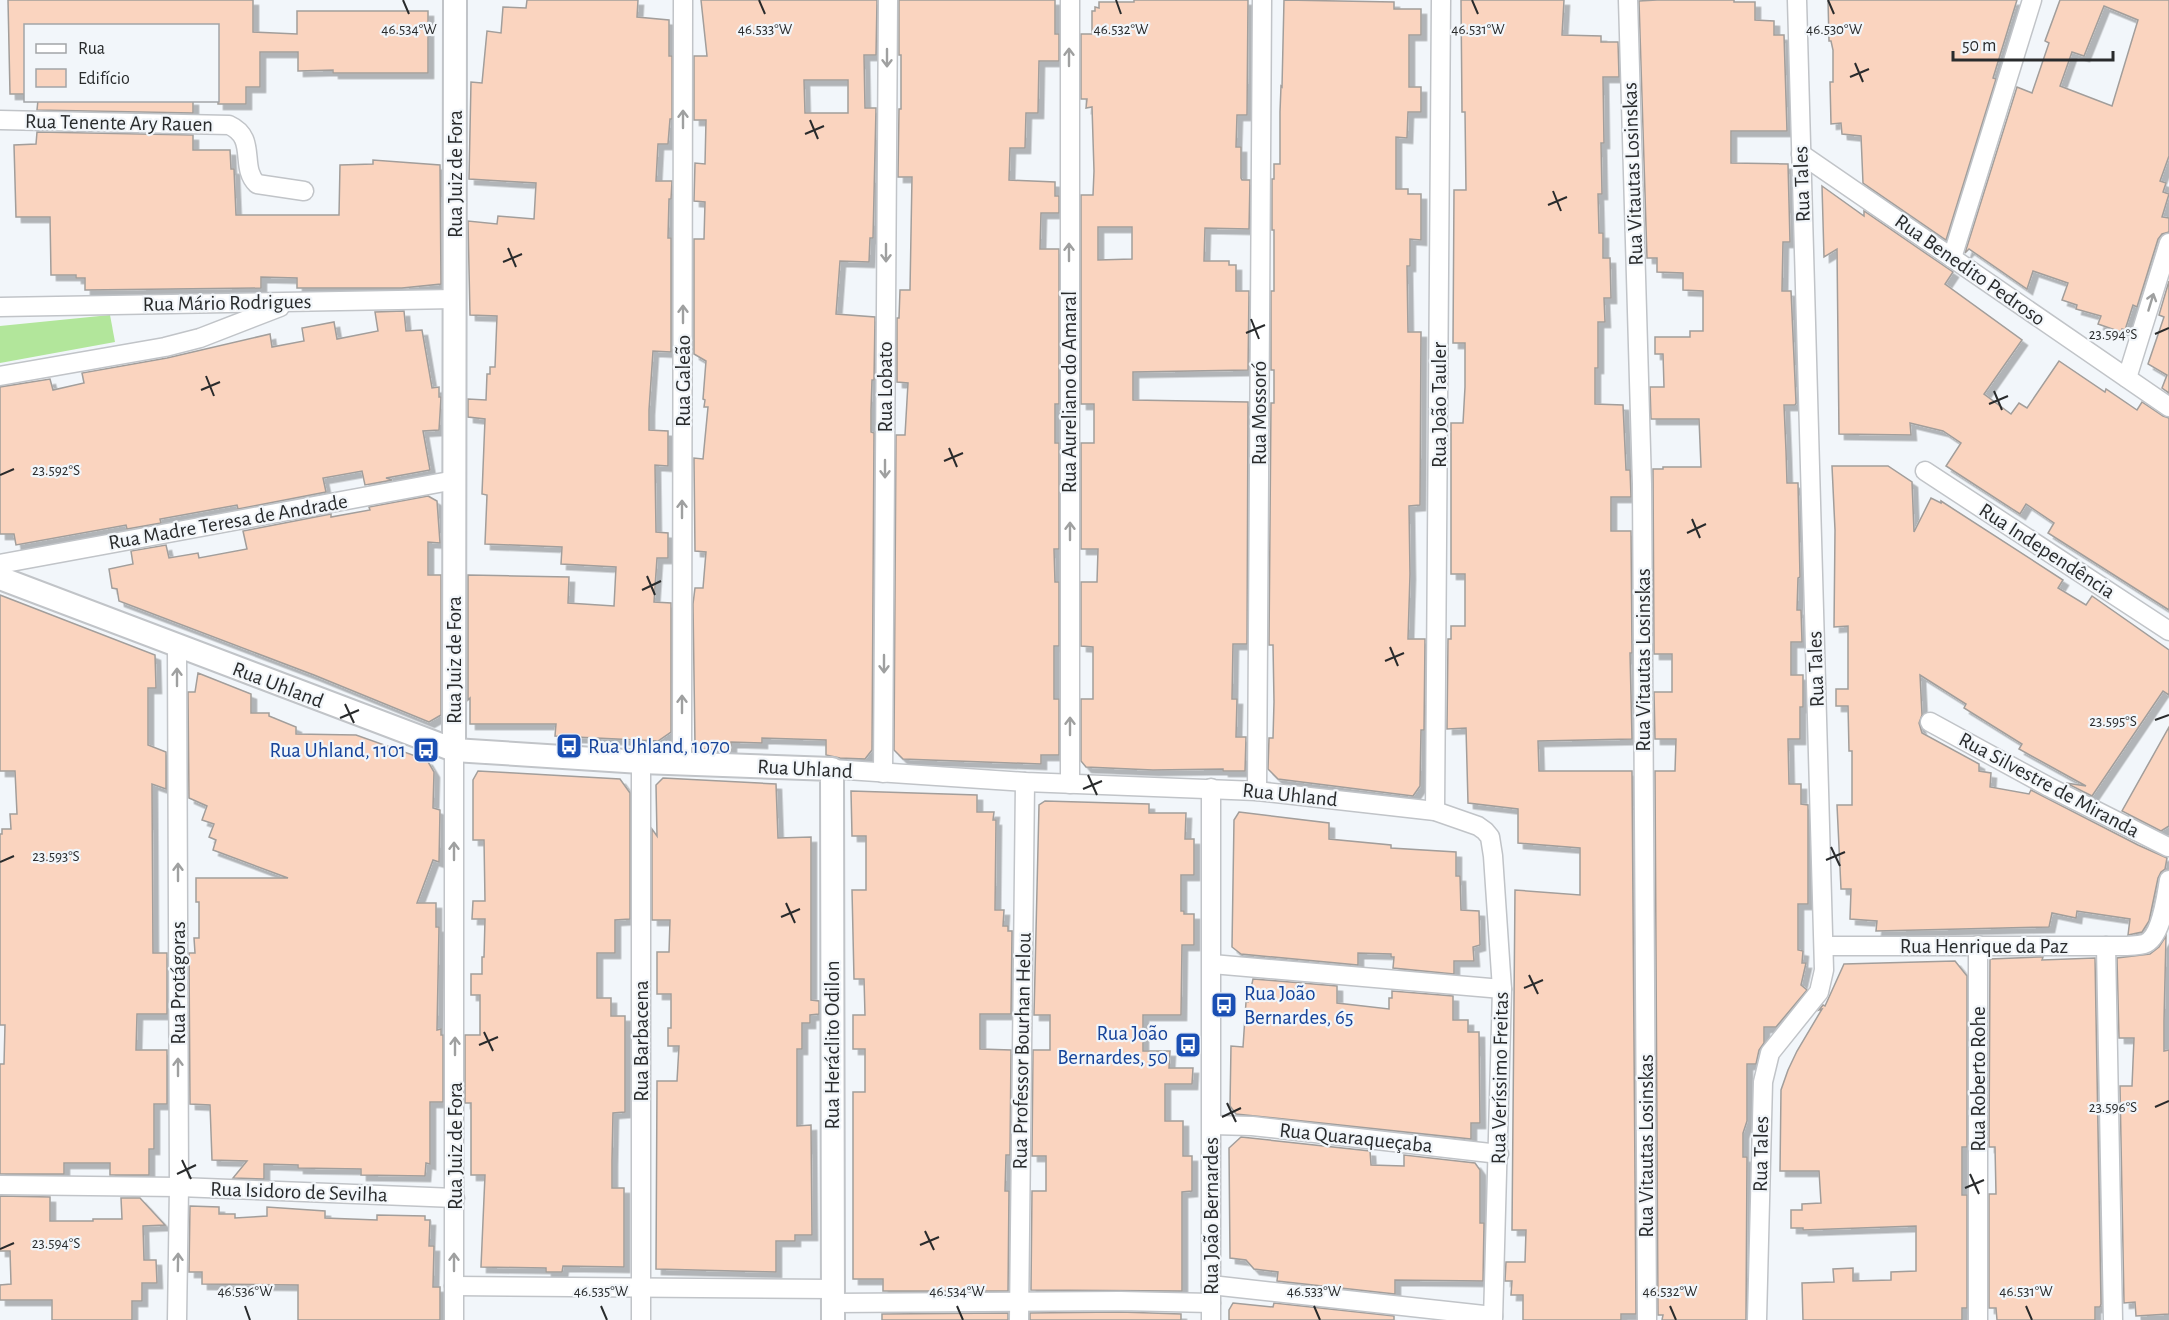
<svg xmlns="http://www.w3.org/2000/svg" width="2169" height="1320" font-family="'Alegreya Sans',sans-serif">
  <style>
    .green { fill: #b2e69b }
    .building { fill: #fad4bf; stroke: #a29e9b; stroke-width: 1.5; fill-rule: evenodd; filter: url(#shadow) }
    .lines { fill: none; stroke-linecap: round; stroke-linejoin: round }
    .minor-casing { stroke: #c1c4c8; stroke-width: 21 }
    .tertiary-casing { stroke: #c1c4c8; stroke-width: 26 }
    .minor { stroke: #fff; stroke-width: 18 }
    .tertiary { stroke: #fff; stroke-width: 22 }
    .oneway { stroke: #9fa0a0 }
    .ticks { fill: none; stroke: #292b2c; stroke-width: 2 }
    .labels { text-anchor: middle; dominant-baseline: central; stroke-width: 4.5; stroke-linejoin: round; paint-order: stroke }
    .street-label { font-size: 21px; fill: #292b2c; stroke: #f2f6fa }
    .transit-label { font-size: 21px; fill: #164399; stroke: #f2f6fa; text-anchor: start }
    .ticks-label { font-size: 15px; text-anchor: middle; fill: #292b2c; stroke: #f2f6fa; stroke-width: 4.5; stroke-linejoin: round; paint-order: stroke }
  </style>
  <defs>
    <filter id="shadow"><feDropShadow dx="5.5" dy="5.5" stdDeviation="0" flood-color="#0004"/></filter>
  </defs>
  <rect width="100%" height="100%" fill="#f2f6fa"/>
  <path class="green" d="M110 315 115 342 0 363V326Z"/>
  <g class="building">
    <path d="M8 0H253V32L297 34V11H428V73H333V70L298 71V52H260V87H246V104H218V26H26V94H10Z"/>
    <path d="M527 0H638L637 17 669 20V56H672V119H670L668 144H658L656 181H672L671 199H669L668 238H671V352L653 351 649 410V430L668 431V466L655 465 656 532 668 533V558H657L654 602 671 603V732L658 741 555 736 556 724H470V698L468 700V575L569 577 568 603 614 606 616 567 561 564 562 547 485 544 487 495 482 494 485 419 468 417V399L486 400 487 374H490V367H495L497 316 470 315 468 221 497 224 498 216 534 219 536 183 469 179 471 82 482 83 487 31 501 33 503 7 526 8Z"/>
    <path d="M701 0H877L876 55H864L865 108H876L873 238H870L869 262 840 261 836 314 875 317 874 380H872L871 410V432L874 433 872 750 865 759 840 758 826 755V740L762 738V743L731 742V750L703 749 695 745 693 604 695 588H703L706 552 695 551 694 458 703 459 708 407H704L705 400 703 399 706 361 694 354V239H704L705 202 694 201 695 163 705 164 706 120H694V56H707ZM804 80H848V113H805Z"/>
    <path d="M899 0H1055V34H1059V61H1039L1038 113H1026L1025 148H1010L1009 180 1055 182V196H1059V213H1041L1040 249H1059V404H1055V443H1059V549H1054L1055 582H1059V646H1054V699H1059V755H1041V764L903 759 894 750 896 435H905L908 383 897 382V318H899L900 290H910L912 177H898L899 109H901V55H899Z"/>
    <path d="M1134 0H1248L1247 115H1237L1236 147H1241V178L1242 180H1250L1249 229 1205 228 1204 261H1229V265H1236V291H1249L1248 370 1133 372V400L1248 402 1247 644H1233L1232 699H1237L1236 737H1246L1245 771H1223V769L1153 770 1086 767 1081 761V699H1093V647L1081 646V582H1097L1098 549H1081V443H1094V404H1081V195H1093L1094 171 1092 107 1086 108 1087 99H1081V34H1092V11H1095V7L1099 8V2H1134ZM1098 227H1132V259L1098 260Z"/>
    <path d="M1284 0 1394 2V9H1421V35H1409V87H1421V112H1408L1407 138 1396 137V189H1408V194H1421V240L1410 239V266H1407L1408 332H1421L1420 505 1409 506 1410 574 1408 639H1425L1424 730H1421L1420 786 1413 796 1278 779 1268 769 1269 738H1273L1274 702 1273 645H1269L1271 403H1274V370H1271V291H1274V230H1272V179H1274V164H1280V112L1281 86 1282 87Z"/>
    <path d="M1461 0H1564L1562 35 1601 36V42H1618L1619 77H1603L1604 143H1601L1602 194H1598L1599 233H1603V258H1610L1611 298H1604L1605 322H1598V368H1595V404L1623 405 1626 470H1630L1631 497H1611V531H1631L1632 653H1630L1632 739 1538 741 1539 771H1632L1636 1314H1621V1320H1523V1295H1511L1512 1281H1505L1506 1262H1525L1526 1230H1512L1515 890 1580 895V848L1518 843V809L1468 803 1466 728 1447 729 1448 639H1451V626H1465V574H1451V423H1463L1465 387V343H1453L1454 190H1466L1465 112H1462Z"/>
    <path d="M1657 0H1734V2H1755V20L1774 21V35H1784L1787 131H1731V163L1788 164 1790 242H1783L1782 291H1791L1796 403 1795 405H1784L1786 451 1787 483H1798L1800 577 1798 578 1797 610H1801L1802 642H1791V675H1803V707H1800V739H1788L1789 784H1801V804L1808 805V904H1798V950L1803 951 1802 963H1806L1801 985 1807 990 1776 1027H1764V1043L1759 1050 1756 1064H1747V1121L1743 1133V1157H1747L1746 1320H1662L1663 1315H1658L1655 771H1675L1676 739H1655L1654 692H1672V654H1654L1653 469H1663V467H1701L1699 419H1651L1650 387H1664L1663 354H1655V337H1690V331H1703V291L1683 290V273L1657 272V258H1647L1639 1Z"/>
    <path d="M1828 0H2017L1993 78 1996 79 1946 240 1863 183 1861 136 1842 134 1841 123 1831 124 1830 82H1833V50L1831 41H1829Z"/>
    <path d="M2060 0H2169V156L2160 181 2166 183 2163 192 2169 194 2162 217 2169 218V232L2162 234 2158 239 2137 307 2133 305 2125 330 2122 329 2121 332 2098 324 2101 316 2076 309 2077 305 2062 300 2068 283 2033 271 2027 289 1969 249 1965 253 2017 87 2032 93 2049 43 2045 41ZM2104 6 2138 20 2112 106 2060 86 2072 52 2084 56Z"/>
    <path d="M38 100H193V113L37 110Z"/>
    <path d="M37 132 193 135V150H230L231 169H234L236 215H339L340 165 373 164V160L440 165 441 284 402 288H297V278L261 277V288L85 290V278H76V275H51L50 217H16L14 145 36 144Z"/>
    <path d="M1822 186 1864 216V211L1953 272 1945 284 2022 340 1984 394 2011 414 2019 403 2027 408 2059 361 2105 392 2106 389 2137 410 2142 402 2163 416 2169 418V610L2048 533 2054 523 2026 504 2020 514 1946 466 1961 443 1943 431 1910 423 1911 435 1839 434 1837 249 1824 257Z"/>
    <path d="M2169 281V393L2162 388 2167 375 2148 364 2164 317 2159 315Z"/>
    <path d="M404 311 406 331 422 330 432 388 439 387V397H441L439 430 423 431 430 470 386 478 392 480 365 485 362 471 323 478 326 492 238 509 237 505 160 519 161 523 127 529 126 525 16 545 14 534H0V387L50 379 53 390 84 383 82 373 167 358 270 334 272 347 304 341 302 328 334 322 337 339 378 331 375 312Z"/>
    <path d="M1832 466H1888L1912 482 1914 532 1931 498 1941 503V501L2063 580 2058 588 2086 605 2092 596 2169 650V695L2163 691 2092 796 2066 783 2086 786 2019 749 2022 744 1964 708 1966 704 1920 675 1922 715 1919 723 1922 733 1979 764V771L1991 773 1990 787 2029 794 2031 790 2138 845 2167 858 2165 869 2161 872 2158 878 2149 921 2142 932 2128 935 2130 919 2077 911 2076 918 2052 913 2049 927 1876 931 1877 921 1850 919 1851 889H1841L1837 805H1852V751H1849L1848 706H1836V689H1848V626L1834 627 1835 530Z"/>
    <path d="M428 496 437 501 440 543 428 542V575H441V715L429 722 314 675 119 601 117 589 112 588 109 569 133 564 131 551 166 545 169 558 198 553 199 558 247 549 243 531 331 514V517L370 510 369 507Z"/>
    <path d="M0 595 155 655 156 688H148V745L166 752V789L152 784 153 953H167V1014H137L136 1050H167V1104H154V1149H149V1175H110V1163H64V1174H0V1064H4L5 1025H0V834H2V829H11L10 814H17L15 771H0Z"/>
    <path d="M198 673 251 694V713H269V716L296 727V734L356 735 427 760 434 772 433 808 440 810 439 862 433 860 417 903H436V927H439L437 1030 441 1029V1035H443V1102H430V1164L426 1163 425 1176 361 1175V1169L298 1168V1165L264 1164V1179L233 1178 247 1161 212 1160 210 1105 190 1104 189 953H195L194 938H199V902H196V878H288L213 850 216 840 209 837 214 824 202 820 207 806 189 798 188 692H195Z"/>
    <path d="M2169 727V826L2161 831 2122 811Z"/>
    <path d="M478 771 620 779 630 793V919L615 920V953H597V998H611V1016H625V1112L613 1113 612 1160V1188H624V1267L563 1266 562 1272H546V1268L481 1267 485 1175H471V1103H465V1035H480V995H471V974H482V957H484L485 919H472L473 901H485L484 840H473V780Z"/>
    <path d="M663 778 776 784 778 838 811 837V1000L819 1001V1014L810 1015V1023H802V1049H797V1126L811 1125 812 1235H795V1241H776V1272L656 1269 657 1081H677L679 1046H668V1028H671V994H657V952H669L670 920H652V829L657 836 656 785Z"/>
    <path d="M851 791 977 795V812H994L993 820H996L995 910H1004L1003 926H1008V931H1012L1011 1014H980V1049L1011 1050 1010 1155H1006L1005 1191H1009L1008 1291H883V1279H853V1092H865V1049H853V1015H865L864 979H854L852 890H866V836H852Z"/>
    <path d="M1045 801 1149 804V813H1186L1185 839H1194V875H1181V911H1184V914H1194V945H1182L1181 1015H1143V1051H1170L1169 1068H1193L1192 1084H1165V1121H1183V1156H1192V1191L1182 1192V1291L1031 1290 1032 1191H1046V1156H1032L1033 1050H1050V1015H1034L1039 805Z"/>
    <path d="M1239 812 1329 823V839L1391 845V848L1456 852V876H1460L1461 910 1479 911 1480 945 1473 947 1474 961H1454V974L1393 968 1394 957H1391V954L1358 953V965L1241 954 1232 947 1234 820Z"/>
    <path d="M2166 936 2164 1021V1051L2169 1050V1314L2136 1316 2135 1302 2124 1303 2120 1086H2132L2134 1038H2119L2117 958 2150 954 2159 947Z"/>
    <path d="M2038 957H2043L2042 960 2095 958 2101 1304 2100 1307H2095V1320H1997L1996 1308H1989V1194H1996L1995 1147H1989L1990 959Z"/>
    <path d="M1955 961 1967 976V1147H1962V1195H1967V1308H1962V1320H1803L1802 1283 1834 1282 1833 1269 1853 1268V1281L1891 1280V1272L1916 1271V1226L1803 1230V1228H1791V1210H1802V1204L1821 1203 1819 1171H1780L1781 1090 1788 1070 1797 1051 1822 1009 1819 1010 1823 1005 1825 1006 1844 964Z"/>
    <path d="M1253 979 1337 986V1003L1389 1009V998H1392V991L1453 996V1020H1468V1032H1479L1480 1123H1471V1139L1236 1114 1230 1106 1231 1046 1243 1047 1246 1002H1248Z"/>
    <path d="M1241 1137 1370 1151 1371 1165 1404 1166V1155L1475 1163 1480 1170V1223H1484L1483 1281 1395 1280V1294L1277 1281 1278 1272 1254 1269 1246 1260 1230 1258 1229 1148Z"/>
    <path d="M0 1196 50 1197V1221H93V1219H122L121 1198H140L165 1225 143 1226 144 1260H156L157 1283H142V1301H132V1320H52V1300H0V1285L11 1284 10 1251H0Z"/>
    <path d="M190 1206 219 1207V1214H235V1218L267 1216V1207L325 1211V1218L377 1220V1215L425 1216V1220H430L429 1246H434L433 1287H440V1320H298V1285L202 1284V1272H189Z"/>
    <path d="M1233 1303 1273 1307 1274 1303 1394 1316V1320H1229V1310Z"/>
    <path d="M1120 1312 1181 1314V1320H1030V1313Z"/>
    <path d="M1008 1313V1320H882V1314Z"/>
  </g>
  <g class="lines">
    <g class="minor-casing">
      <g id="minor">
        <path d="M1070 0V784"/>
        <path d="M1628 0 1642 484 1647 1320"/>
        <path d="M0 120 229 125C258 138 239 167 257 184L304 191"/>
        <path d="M1801 154 2169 407"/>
        <path d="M1952 258 2032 0"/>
        <path d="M0 307 455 299"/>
        <path d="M0 376 165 347 200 338 280 307"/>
        <path d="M2127 378 2169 243"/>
        <path d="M1925 471 2169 631"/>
        <path d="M0 564 455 480"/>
        <path d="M1930 722 2049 787 2168 847"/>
        <path d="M682 763 683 0"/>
        <path d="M832 769 1025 782 1257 791 1435 811 1478 826 1485 831 1490 837 1493 856 1502 989 1493 1320"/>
        <path d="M883 773 888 0"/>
        <path d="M1257 791 1262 0"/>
        <path d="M1435 811 1441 0"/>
        <path d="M1978 945V1320"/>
        <path d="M1824 946H2106C2117 946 2133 947 2144 944 2162 938 2166 896 2169 880"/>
        <path d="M2106 946 2113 1320"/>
        <path d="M1212 964 1502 989"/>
        <path d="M1212 1125 1252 1126 1499 1154"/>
        <path d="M0 1185 179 1187 455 1198"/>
        <path d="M1211 1285 1493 1316"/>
        <path d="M454 1286 833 1289"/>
        <path d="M833 1303 1120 1301 1211 1303"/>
        <path d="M177 1320 179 1187 177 647"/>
        <path d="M454 1320V750"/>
        <path d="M641 1320V762"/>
        <path d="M1019 1320 1025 782"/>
        <path d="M1211 1320V788"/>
        <path d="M1757 1320 1763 1082 1770 1053 1819 992 1824 970 1797 0"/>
      </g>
    </g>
    <g class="tertiary-casing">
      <g id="tertiary">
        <path d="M0 578 454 750 641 762 832 769 833 1320"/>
        <path d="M454 750 455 0"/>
      </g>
    </g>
    <use href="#minor" class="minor"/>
    <use href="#tertiary" class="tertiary"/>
  </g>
  <defs><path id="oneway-shaft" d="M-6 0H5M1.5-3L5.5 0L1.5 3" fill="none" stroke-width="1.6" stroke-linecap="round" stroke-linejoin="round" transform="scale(1.5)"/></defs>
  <g class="oneway">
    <use href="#oneway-shaft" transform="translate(1069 57) rotate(-90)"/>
    <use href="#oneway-shaft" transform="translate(887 58) rotate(90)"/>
    <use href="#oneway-shaft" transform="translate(683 119) rotate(-90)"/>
    <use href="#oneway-shaft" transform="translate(1069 252) rotate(-90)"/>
    <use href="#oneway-shaft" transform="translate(886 253) rotate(90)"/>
    <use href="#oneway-shaft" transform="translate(2151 302) rotate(-73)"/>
    <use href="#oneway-shaft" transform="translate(683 314) rotate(-90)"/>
    <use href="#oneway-shaft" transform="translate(885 469) rotate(90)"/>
    <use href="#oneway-shaft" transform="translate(682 509) rotate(-90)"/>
    <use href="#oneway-shaft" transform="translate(1070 531) rotate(-90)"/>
    <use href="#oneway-shaft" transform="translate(884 664) rotate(90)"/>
    <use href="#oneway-shaft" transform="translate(177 677) rotate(-90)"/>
    <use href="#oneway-shaft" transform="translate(682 704) rotate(-90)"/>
    <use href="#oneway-shaft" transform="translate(1070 726) rotate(-90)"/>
    <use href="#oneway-shaft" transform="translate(454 851) rotate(-90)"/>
    <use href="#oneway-shaft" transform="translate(178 872) rotate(-90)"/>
    <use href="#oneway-shaft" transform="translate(455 1046) rotate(-90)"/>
    <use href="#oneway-shaft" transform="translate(178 1067) rotate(-90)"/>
    <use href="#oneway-shaft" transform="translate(178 1262) rotate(-89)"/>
    <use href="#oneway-shaft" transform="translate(454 1262) rotate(-90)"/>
  </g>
  <path class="ticks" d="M403 0 409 14M759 0 765 14M1116 0 1121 14M1472 0 1478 14M1828 0 1834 14M1855 63 1863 82M1850 77 1869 69M810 120 818 139M805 134 824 126M1553 191 1561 211M1548 205 1567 197M508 248 516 267M503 262 522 254M1251 319 1259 339M1246 333 1265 325M2155 334 2169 328M206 376 214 396M201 390 220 382M1994 391 2002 410M1989 404 2008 396M949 448 957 467M944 461 963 453M0 475 14 469M1692 519 1700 538M1687 533 1706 524M647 576 655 595M642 590 661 581M1390 647 1398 666M1385 661 1404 653M345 704 354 723M340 718 359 710M2155 720 2169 715M1088 775 1097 795M1083 789 1102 781M1831 847 1840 866M1826 860 1845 852M0 862 14 856M786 903 795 923M781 917 800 909M1529 975 1538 994M1524 988 1543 980M484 1032 493 1051M479 1045 498 1037M1227 1103 1236 1122M2155 1107 2169 1101M1222 1117 1241 1108M182 1160 191 1179M177 1174 196 1165M1970 1174 1979 1194M1965 1188 1984 1180M925 1231 934 1250M920 1245 939 1237M0 1249 14 1243M245 1306 250 1320M601 1306 607 1320M957 1306 963 1320M1314 1306 1320 1320M1670 1306 1676 1320M2026 1306 2032 1320"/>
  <defs>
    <g id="bus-square" transform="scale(1.35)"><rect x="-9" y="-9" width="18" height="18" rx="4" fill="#1a4fb4" stroke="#f2f6fa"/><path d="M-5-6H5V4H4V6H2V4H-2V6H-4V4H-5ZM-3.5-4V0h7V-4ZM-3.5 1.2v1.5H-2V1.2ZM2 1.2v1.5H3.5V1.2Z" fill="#fff"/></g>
  </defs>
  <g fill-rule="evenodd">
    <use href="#bus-square" x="569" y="746"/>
    <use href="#bus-square" x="426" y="750"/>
    <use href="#bus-square" x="1224" y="1005"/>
    <use href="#bus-square" x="1188" y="1045"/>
  </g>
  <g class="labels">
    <g class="street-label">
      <text transform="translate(119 123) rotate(1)">Rua Tenente Ary Rauen</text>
      <text transform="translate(455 174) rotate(-90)">Rua Juiz de Fora</text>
      <text transform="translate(1633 174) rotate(-92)">Rua Vitautas Losinskas</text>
      <text transform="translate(1802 184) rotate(-92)">Rua Tales</text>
      <text transform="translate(1970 270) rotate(35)">Rua Benedito Pedroso</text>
      <text transform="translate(227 303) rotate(-1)">Rua Mário Rodrigues</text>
      <text transform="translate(683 381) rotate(-90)">Rua Galeão</text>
      <text transform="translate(885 387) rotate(-90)">Rua Lobato</text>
      <text transform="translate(1069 392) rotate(-90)">Rua Aureliano do Amaral</text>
      <text transform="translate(1439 405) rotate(-90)">Rua João Tauler</text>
      <text transform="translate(1259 413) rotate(-90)">Rua Mossoró</text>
      <text transform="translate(228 522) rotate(-10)">Rua Madre Teresa de Andrade</text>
      <text transform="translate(2047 551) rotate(33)">Rua Independência</text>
      <text transform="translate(454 660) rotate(-90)">Rua Juiz de Fora</text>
      <text transform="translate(1643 660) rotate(-90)">Rua Vitautas Losinskas</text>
      <text transform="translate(1816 669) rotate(-92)">Rua Tales</text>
      <text transform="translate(278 685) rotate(21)">Rua Uhland</text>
      <text transform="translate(805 769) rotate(3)">Rua Uhland</text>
      <text transform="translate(2049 785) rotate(28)">Rua Silvestre de Miranda</text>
      <text transform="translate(1290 795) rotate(6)">Rua Uhland</text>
      <text x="1984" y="946">Rua Henrique da Paz</text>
      <text transform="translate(178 983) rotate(-90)">Rua Protágoras</text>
      <text transform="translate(641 1041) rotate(-90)">Rua Barbacena</text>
      <text transform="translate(832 1045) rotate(-90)">Rua Heráclito Odilon</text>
      <text transform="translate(1022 1051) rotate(-89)">Rua Professor Bourhan Helou</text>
      <text transform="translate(1500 1078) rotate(-89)">Rua Veríssimo Freitas</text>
      <text transform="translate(1978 1079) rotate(-90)">Rua Roberto Rohe</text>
      <text transform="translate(1356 1138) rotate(6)">Rua Quaraqueçaba</text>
      <text transform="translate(455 1146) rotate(-90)">Rua Juiz de Fora</text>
      <text transform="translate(1646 1146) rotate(-90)">Rua Vitautas Losinskas</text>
      <text transform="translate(1761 1154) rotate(-89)">Rua Tales</text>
      <text transform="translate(299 1192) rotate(2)">Rua Isidoro de Sevilha</text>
      <text transform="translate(1211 1216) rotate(-90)">Rua João Bernardes</text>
    </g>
    <g class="transit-label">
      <text x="588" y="746">Rua Uhland, 1070</text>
      <text x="406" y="750" text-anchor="end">Rua Uhland, 1101</text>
      <text x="1244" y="993">Rua João<tspan x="1244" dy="24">Bernardes, 65</tspan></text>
      <text x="1168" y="1033" text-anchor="end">Rua João<tspan x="1168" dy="24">Bernardes, 50</tspan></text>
    </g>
  </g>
  <g class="ticks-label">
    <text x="409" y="34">46.534°W</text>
    <text x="765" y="34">46.533°W</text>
    <text x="1121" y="34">46.532°W</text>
    <text x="1478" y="34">46.531°W</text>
    <text x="1834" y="34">46.530°W</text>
    <text x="2113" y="339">23.594°S</text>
    <text x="56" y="475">23.592°S</text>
    <text x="2113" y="726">23.595°S</text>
    <text x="56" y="861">23.593°S</text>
    <text x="2113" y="1112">23.596°S</text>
    <text x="56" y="1248">23.594°S</text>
    <text x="245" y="1296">46.536°W</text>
    <text x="601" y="1296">46.535°W</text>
    <text x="957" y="1296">46.534°W</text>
    <text x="1314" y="1296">46.533°W</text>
    <text x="1670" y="1296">46.532°W</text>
    <text x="2026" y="1296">46.531°W</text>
  </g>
  <rect x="24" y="24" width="195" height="78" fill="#f2f6fa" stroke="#a2a5a8" stroke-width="1.5"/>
  <rect x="36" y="44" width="30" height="9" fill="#ffffff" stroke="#a2a5a8" stroke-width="1.5"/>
  <text x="78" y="54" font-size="18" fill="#292b2c">Rua</text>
  <rect x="36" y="69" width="30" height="18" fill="#fad4bf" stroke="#a2a5a8" stroke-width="1.5"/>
  <text x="78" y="84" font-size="18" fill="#292b2c">Edifício</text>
  <path d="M1953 51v9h160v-9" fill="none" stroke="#292b2c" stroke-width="3"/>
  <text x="1962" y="51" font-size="18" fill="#292b2c" stroke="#f2f6fa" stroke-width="4.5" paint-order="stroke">50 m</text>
</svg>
